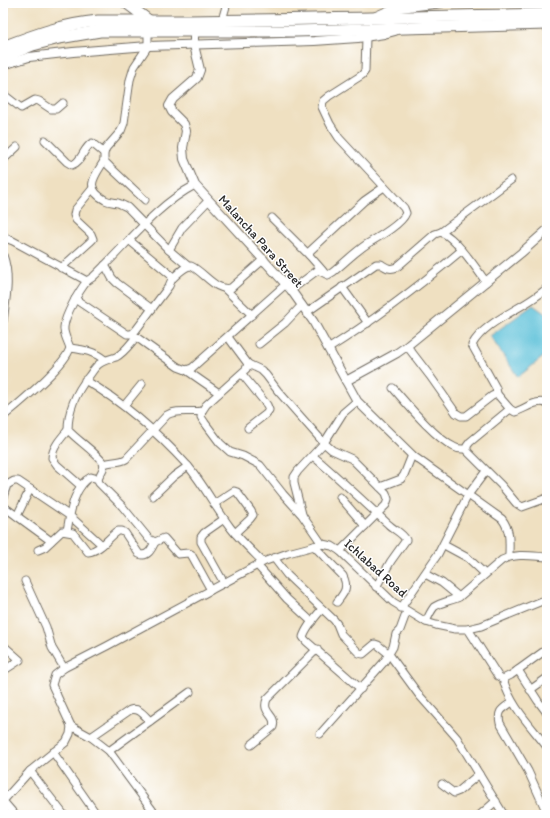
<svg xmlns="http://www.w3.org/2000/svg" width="550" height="818" font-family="Itim,sans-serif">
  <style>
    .water { fill: #5ac0d8; stroke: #427682 }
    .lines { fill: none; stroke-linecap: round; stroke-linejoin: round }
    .minor-casing { stroke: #706a60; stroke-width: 9 }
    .tertiary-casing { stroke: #706a60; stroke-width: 10 }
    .secondary-casing { stroke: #706a60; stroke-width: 12 }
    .trunk-casing { stroke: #706a60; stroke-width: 13 }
    .minor { stroke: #fff; stroke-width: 7 }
    .tertiary { stroke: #fff; stroke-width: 8 }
    .secondary { stroke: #fff; stroke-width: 10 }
    .trunk { stroke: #fff; stroke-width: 11 }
    .labels { text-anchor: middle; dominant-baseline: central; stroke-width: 3; stroke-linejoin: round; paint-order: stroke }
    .street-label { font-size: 13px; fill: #2b2b2b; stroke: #fff }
  </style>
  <rect width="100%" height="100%" fill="#fff"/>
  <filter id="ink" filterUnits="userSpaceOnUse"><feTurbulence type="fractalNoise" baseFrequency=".025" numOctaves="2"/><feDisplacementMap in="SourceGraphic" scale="8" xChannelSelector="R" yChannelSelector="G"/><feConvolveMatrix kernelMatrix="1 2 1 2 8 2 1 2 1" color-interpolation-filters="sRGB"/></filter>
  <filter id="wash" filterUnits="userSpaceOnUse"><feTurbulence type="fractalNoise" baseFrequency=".012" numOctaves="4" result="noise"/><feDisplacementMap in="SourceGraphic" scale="16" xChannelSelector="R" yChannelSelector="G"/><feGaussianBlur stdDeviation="0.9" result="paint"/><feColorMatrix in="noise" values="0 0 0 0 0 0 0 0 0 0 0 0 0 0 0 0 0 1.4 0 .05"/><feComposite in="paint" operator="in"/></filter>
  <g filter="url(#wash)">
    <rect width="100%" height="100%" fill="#efe0c1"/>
    <path class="water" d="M533 305 547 315V354L518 377 490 336Z"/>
  </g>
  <g filter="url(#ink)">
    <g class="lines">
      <g class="minor-casing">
        <g id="minor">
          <path d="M222 20 227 3"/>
          <path d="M3 94 21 108 35 100 39 101 51 109H56L63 103"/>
          <path d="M45 140 67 162 72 165C82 162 83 148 92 143L104 153"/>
          <path d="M3 160 17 147"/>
          <path d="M104 161C95 176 83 188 105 200 109 202 114 202 118 203 121 204 124 206 127 207L169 250 188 266"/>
          <path d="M145 200 110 167 104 161V153L106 148 121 131 124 123 130 80 134 67 148 46V30"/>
          <path d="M272 218 309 255"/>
          <path d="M441 232 511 180"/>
          <path d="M3 237 13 241 87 281 93 277C126 246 155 206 195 185"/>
          <path d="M169 250 182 228 208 201"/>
          <path d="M3 255C11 276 6 299 3 321"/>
          <path d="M105 265 112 278 117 283 152 309"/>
          <path d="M61 268 90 242 93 239 91 234 76 220 74 215 75 210 93 188"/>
          <path d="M323 271 309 255 310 251 364 201 384 187"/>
          <path d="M172 279C178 274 184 266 191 266 204 272 216 292 231 288L264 259"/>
          <path d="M342 287 368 323"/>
          <path d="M225 289 252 315"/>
          <path d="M291 290 318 270 328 275 333 272C344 263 355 252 367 244 377 238 402 224 406 213L404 208 339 138 330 124 322 107 323 101 329 96 362 75 365 71 366 37"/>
          <path d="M75 299 127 334H132L136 330 169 286 172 279V276L129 240"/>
          <path d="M307 312 376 264H381C387 268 390 270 397 267L435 234 441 232C456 238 476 268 486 282"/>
          <path d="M132 334 178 367 186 370 192 368 286 284"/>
          <path d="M136 337C130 344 124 353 116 357 110 359 104 360 99 364 95 367 92 372 89 376 76 392 68 409 68 430 79 442 95 451 104 464L103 469 98 479 99 483 122 506 149 539 155 542 164 538 178 554 188 553 191 554 211 590"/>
          <path d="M228 337 248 364 246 369 206 405 202 411 201 417 205 423 220 443 230 452 243 456 260 465 283 494 302 515 322 544"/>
          <path d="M259 344 285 323 302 305"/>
          <path d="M407 346 430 376 456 413 461 416H466L492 396 497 394 510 409 515 412C525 409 538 398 547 404"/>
          <path d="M70 348C85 350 93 351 105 360"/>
          <path d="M328 349C376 319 419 286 462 250"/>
          <path d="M248 364 261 370 266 375 278 391 324 443 332 450 352 459 386 493 388 499 386 505 340 551"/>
          <path d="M186 370 219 393"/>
          <path d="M242 374 267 405 269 410 266 414 248 428"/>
          <path d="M85 380C124 403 158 433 188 466 204 485 215 507 230 527 239 539 252 551 263 562"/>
          <path d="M393 388C408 405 434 437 454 447 459 450 462 449 466 449"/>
          <path d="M497 394 496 388 472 345C485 320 526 308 547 288"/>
          <path d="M124 406 142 384"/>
          <path d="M510 409 470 442 467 446V451L501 485 516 503 522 507 547 498"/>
          <path d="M3 417C19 403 65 366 70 348 68 341 63 334 64 327 65 315 79 291 87 281"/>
          <path d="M68 430C61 438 52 448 52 458L57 465 81 486"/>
          <path d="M313 456C339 478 363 501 388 524 394 530 403 533 406 540L391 561 376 587"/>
          <path d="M104 464C111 461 119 463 126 459L167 415C177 409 190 413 202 411"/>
          <path d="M380 487 401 479 404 475 412 455 502 519C511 531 509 542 509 556"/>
          <path d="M153 496 174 476 188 466"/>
          <path d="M3 497 7 485 14 481H18L70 516 102 545"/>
          <path d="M340 497 365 526"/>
          <path d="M214 504 234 491 237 492 251 511 253 515 250 519 235 533"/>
          <path d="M3 506 51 541"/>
          <path d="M302 514 294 483V477L298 471 324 443 343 413 357 401"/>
          <path d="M17 516 30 489"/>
          <path d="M67 531C70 514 74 485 91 477L98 479"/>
          <path d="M444 545 468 558 485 574"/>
          <path d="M314 546 343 576C349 588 344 593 337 602"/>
          <path d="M38 550 45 547 62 531 73 533 88 552C100 551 109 537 118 531H122L125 533 139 554C148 558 152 548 155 542"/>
          <path d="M274 558 287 575 334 620 337 624 341 634 359 653 363 654 375 644 378 645 389 654 419 695 457 738 504 815"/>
          <path d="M257 565 287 599 312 622"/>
          <path d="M425 574 442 583 459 597"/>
          <path d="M25 581 46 627 52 648 64 668"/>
          <path d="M224 583 201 542V537L204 533 224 519"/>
          <path d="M401 608 438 554 468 495 486 471"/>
          <path d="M322 609C315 617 306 627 303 637L306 641 361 689"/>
          <path d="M426 622C428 617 431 611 434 607 441 602 451 601 459 597L502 560C516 553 531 556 547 557"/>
          <path d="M468 629 498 676 503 679 511 675 547 649"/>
          <path d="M3 645 20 660 3 671"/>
          <path d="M518 670 538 701 547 713"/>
          <path d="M503 679C510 705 530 725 547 747"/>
          <path d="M530 690 547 678"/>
          <path d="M512 702C503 709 497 710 500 723L528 771 547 813"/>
          <path d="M71 726 91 737 109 751 156 815"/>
          <path d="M320 734 384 662 393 647 396 634 400 630 407 611"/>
          <path d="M91 737 130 710C139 707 144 715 150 721"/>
          <path d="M251 745 273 727C277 714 261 714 267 699L317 649"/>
          <path d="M109 751 190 692"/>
          <path d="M53 752 97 815"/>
          <path d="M30 771 64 815"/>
          <path d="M442 784 454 793 459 791 479 774"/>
          <path d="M3 801 30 771 66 742 70 734 71 726 52 685 55 675 64 668 107 646 263 562 288 553 322 544 332 546 340 551 393 602 426 622 436 625 455 629H468L481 626 547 599"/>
          <path d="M3 801 15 815"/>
          <path d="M480 815 496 801"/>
        </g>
      </g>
      <g class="tertiary-casing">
        <g id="tertiary">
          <path d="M376 16 392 9 442 3"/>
          <path d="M194 31V45L200 70 197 78 173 99 169 106 172 112 184 124 186 131 183 148 184 159 195 185 291 290 313 321 357 401 412 455"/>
          <path d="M3 65 29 57 73 52 148 46 314 41 358 38 384 34 395 31"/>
          <path d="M346 381 397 353 407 346 521 253 547 230"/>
        </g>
      </g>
      <g class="secondary-casing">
        <path id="secondary" d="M126 3 150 21"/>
      </g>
      <g class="trunk-casing">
        <g id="trunk">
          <path d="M3 47C34 35 64 24 98 21 247 22 397 17 547 14"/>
          <path d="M3 57 33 45 59 38 100 31H296L547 24"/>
        </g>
      </g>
      <use href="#minor" class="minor"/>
      <use href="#tertiary" class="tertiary"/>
      <use href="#secondary" class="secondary"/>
      <use href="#trunk" class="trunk"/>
    </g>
  </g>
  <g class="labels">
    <g class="street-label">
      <text transform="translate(261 241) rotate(48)">Malancha Para Street</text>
      <text transform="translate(376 568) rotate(42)">Ichlabad Road</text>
    </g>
  </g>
  <rect width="550" height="818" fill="none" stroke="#fff" stroke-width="16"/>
</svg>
